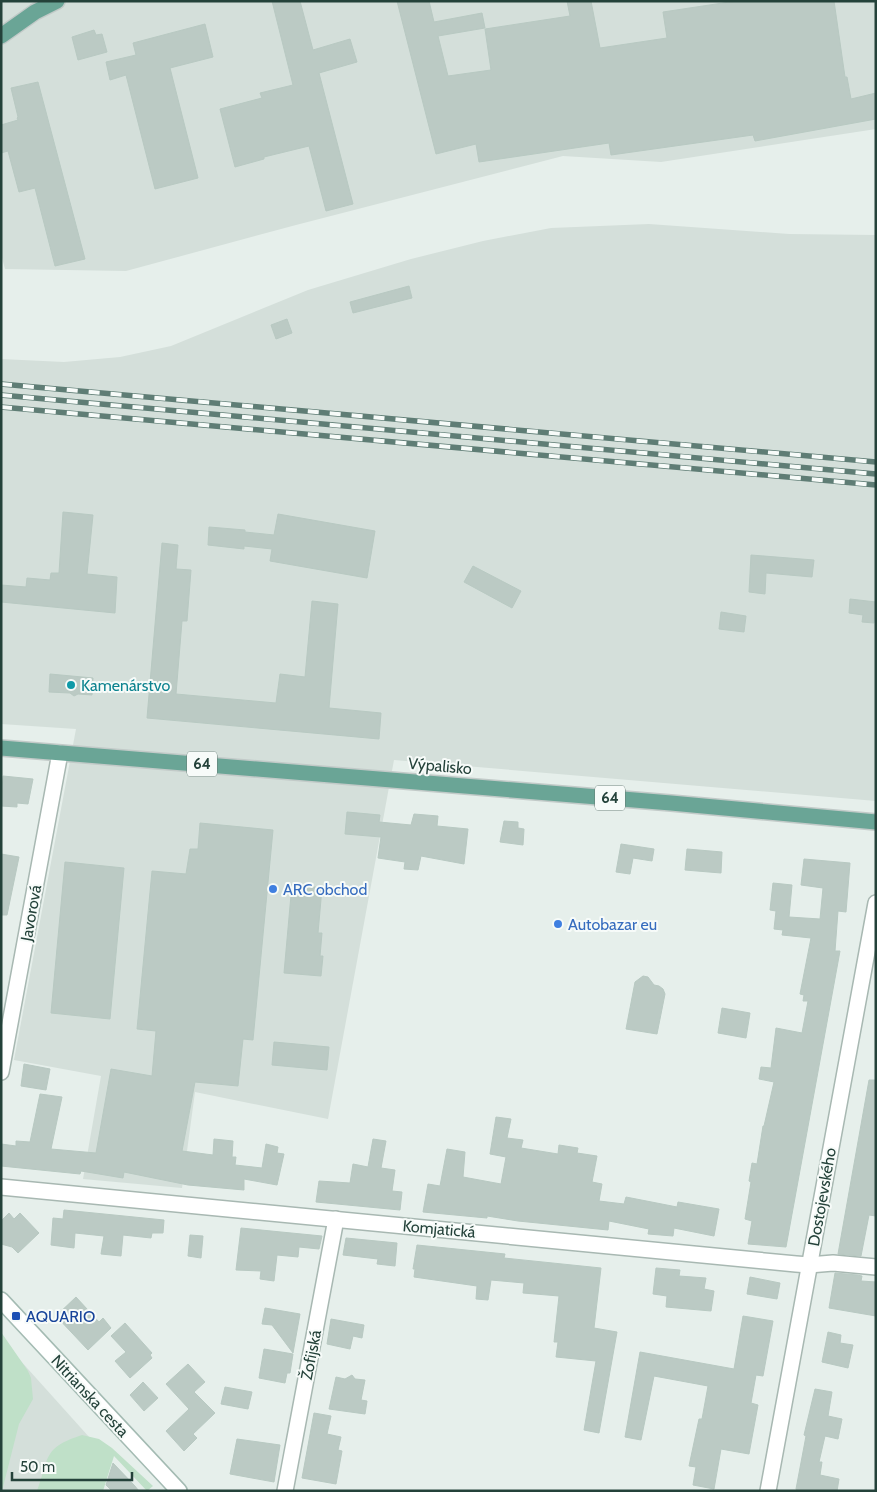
<svg xmlns="http://www.w3.org/2000/svg" width="877" height="1492" font-family="Cabin,sans-serif">
  <style>
    .built { fill: #d4dfda }
    .green { fill: #bfe0c8 }
    .building { fill: #bbcac4; stroke: #b8c9c2 }
    .lines { fill: none; stroke-linecap: round; stroke-linejoin: round }
    .minor-casing { stroke: #a8b8b2; stroke-width: 18 }
    .secondary-casing { stroke: #a4bbb3; stroke-width: 18 }
    .primary-casing { stroke: #c2cac8; stroke-width: 18 }
    .minor { stroke: #fff; stroke-width: 15 }
    .secondary { stroke: #fff; stroke-width: 15 }
    .primary { stroke: #6aa596; stroke-width: 15 }
    .rail-casing { stroke: #5f7d75; stroke-width: 5.5 }
    .rail { stroke: #f7fbf9; stroke-width: 4; stroke-dasharray: 11; stroke-linecap: butt }
    .culture-dot { fill: #0f9aa8; stroke: #f7fbf9; stroke-width: 2 }
    .shop-dot { fill: #3f7fe0; stroke: #f7fbf9; stroke-width: 2 }
    .transit-dot { fill: #1a4fb4; stroke: #f7fbf9; stroke-width: 2 }
    .labels { text-anchor: middle; dominant-baseline: central; stroke-width: 4; stroke-linejoin: round; paint-order: stroke }
    .shield { fill: #f7fbf9; stroke: #637a73; stroke-width: 1 }
    .shield-label { font-size: 15px; font-weight: bold; fill: #24423a }
    .culture-label { font-size: 16px; fill: #0d838f; stroke: #f7fbf9; text-anchor: start }
    .street-label { font-size: 16px; fill: #24423a; stroke: #f7fbf9 }
    .shop-label { font-size: 16px; fill: #366cbe; stroke: #f7fbf9; text-anchor: start }
    .transit-label { font-size: 16px; fill: #164399; stroke: #f7fbf9; text-anchor: start }
  </style>
  <rect width="100%" height="100%" fill="#e6efeb"/>
  <g class="built">
    <path d="M1 1H876V129L661 162 563 156 296 225 126 271 5 269 1 254Z"/>
    <path d="M649 224 789 234 876 235V801L394 760 328 1119 195 1092 182 1188 83 1179 101 1076 14 1060 76 729 1 724V359L64 362 120 357 171 346 308 290 411 259 483 241 551 228Z"/>
    <path d="M1 1339 107 1457 98 1491H1Z"/>
  </g>
  <g class="green">
    <path d="M1 1332 28 1371 31 1378 33 1399 19 1424 2 1491Z"/>
    <path d="M82 1435 99 1439 112 1448 153 1486 147 1491 114 1456 103 1491H37C50 1457 42 1448 82 1435Z"/>
  </g>
  <g class="building">
    <path d="M272 1H300L313 50 350 39 357 62 319 73 353 204 326 211 309 146 264 157V159L235 167 220 109 262 98 260 93 293 85Z"/>
    <path d="M397 1H429L434 22 482 13 485 28 438 36 448 76 491 70 485 29 570 16 567 1H591L600 48 667 38 663 12 736 1H834L845 77H847L851 99 876 93V119L755 141 753 135 611 155 609 143 479 162 476 144 436 154Z"/>
    <path d="M205 24 213 57 170 68 198 178 155 189 126 75 110 80 106 62 136 55 133 43Z"/>
    <path d="M94 30 96 35 102 34 107 52 78 60 72 37Z"/>
    <path d="M38 82 85 259 55 266 35 188 19 192 8 151 1 153V125L18 120 17 118 18 117 11 88Z"/>
    <path d="M409 286 412 298 353 313 350 302Z"/>
    <path d="M287 319 292 333 276 339 271 325Z"/>
    <path d="M63 512 93 515 87 574 117 577 115 613 1 602V585L26 587 27 578 50 580 51 573H59Z"/>
    <path d="M278 514 375 531 367 578 270 561 272 549 244 546V549L208 545 209 527 245 530V532L274 535Z"/>
    <path d="M162 543 178 545 176 569 191 570 187 621H182L176 694 276 703 280 674 305 677 312 601 338 604 329 708 381 713 379 739 147 718Z"/>
    <path d="M751 555 814 560 812 577 766 573 765 594 749 592Z"/>
    <path d="M473 566 521 591 512 608 464 582Z"/>
    <path d="M850 599 876 602 874 623 862 622 863 615 849 613Z"/>
    <path d="M721 612 746 616 744 632 719 629Z"/>
    <path d="M50 674 93 678 92 695 78 694 74 696 70 693 49 692Z"/>
    <path d="M3 776 33 779 28 804 17 803V807L1 806Z"/>
    <path d="M347 812 380 815 379 822 411 825 414 814 438 816 437 826 468 829 464 864 421 856 418 870 404 869 405 862 378 858 381 837 345 834Z"/>
    <path d="M504 821 518 822V828L524 829 523 845 500 842Z"/>
    <path d="M200 823 273 830 253 1040 243 1039 238 1086 195 1082 182 1151 213 1155 214 1139 233 1141 232 1157H236L235 1165 262 1168 266 1144 278 1147 277 1153 284 1154 277 1185 244 1179V1190L188 1185 124 1172 123 1178 81 1171 80 1174 1 1166V1144L16 1146V1141L30 1142 40 1094 62 1097 51 1149 96 1153 111 1069 152 1076 156 1031 137 1029 152 871 186 874 190 849H198Z"/>
    <path d="M621 844 654 849 652 861 633 858 630 874 616 872Z"/>
    <path d="M687 849 722 852 721 873 685 870Z"/>
    <path d="M1 854 19 857 7 915H1Z"/>
    <path d="M804 859 850 863 846 912 838 911 835 951H840L786 1247 748 1244 752 1221 745 1219 751 1182 749 1181 752 1163 757 1164 763 1126H764L774 1082 759 1079 761 1067 771 1068 776 1028 802 1033 808 1001H803L804 995 800 994 811 938 782 935 783 930 774 929 776 911 770 910 773 883 792 885 789 917 820 919 823 888 801 885Z"/>
    <path d="M65 862 124 868 110 1019 51 1013Z"/>
    <path d="M292 884 322 888 318 933H322L320 956H323L321 976 284 973Z"/>
    <path d="M643 976 648 977 654 985 659 986 663 989 665 994 657 1034 626 1029 635 982Z"/>
    <path d="M722 1008 750 1013 746 1038 718 1033Z"/>
    <path d="M274 1042 329 1047 327 1070 272 1065Z"/>
    <path d="M24 1064 50 1069 46 1090 21 1086Z"/>
    <path d="M869 1080H876V1216L869 1215 861 1256 838 1254Z"/>
    <path d="M496 1117 511 1119 507 1138 523 1140 521 1148 558 1154 559 1145 578 1148 577 1153 597 1156 592 1182 602 1184 599 1201 624 1204 626 1197 677 1207 678 1202 719 1209 714 1236 674 1228 673 1236 648 1234 649 1229 609 1221 608 1230 518 1221 487 1216V1218L423 1212 428 1184 440 1186 447 1149 465 1152 463 1177 501 1184 506 1157 490 1154Z"/>
    <path d="M373 1139 386 1141 381 1168 395 1170 392 1191 402 1192 400 1210 316 1202 319 1181 350 1183 353 1164 368 1167Z"/>
    <path d="M64 1210 164 1220 163 1233H152L151 1238 123 1235 121 1256 101 1254 104 1236 75 1233 74 1248 51 1245 53 1218 63 1219Z"/>
    <path d="M9 1213 14 1219 20 1213 39 1233 18 1253 12 1247 1 1244V1221Z"/>
    <path d="M241 1228 281 1232 322 1236 319 1249 299 1247 298 1257 277 1255 274 1281 260 1279 261 1271 236 1270Z"/>
    <path d="M190 1235 203 1236 201 1258 188 1256Z"/>
    <path d="M346 1238 397 1243 395 1266 377 1264 378 1259 343 1255Z"/>
    <path d="M417 1245 505 1254 504 1258 601 1268 594 1328 617 1332 599 1433 584 1430 596 1361 556 1357 558 1342H554L559 1296 523 1293 524 1283 491 1280 488 1300 476 1299 477 1286 414 1277 415 1269H413Z"/>
    <path d="M656 1268 680 1270 679 1276 706 1278 704 1289 714 1291 711 1311 666 1307 667 1296 653 1294Z"/>
    <path d="M835 1273 857 1275 862 1276 861 1281 876 1282V1316L829 1308Z"/>
    <path d="M750 1277 780 1283 777 1299 747 1294Z"/>
    <path d="M76 1297 99 1322 103 1318 111 1328 88 1350 56 1316Z"/>
    <path d="M265 1308 300 1314 293 1353 272 1325 262 1324Z"/>
    <path d="M743 1316 773 1321 763 1376 756 1375 751 1403 758 1405 749 1454 721 1449 714 1489 693 1485 696 1467 689 1466 699 1419H702L708 1386 654 1376 641 1440 625 1437 640 1352 734 1369Z"/>
    <path d="M331 1319 364 1325 362 1338 353 1336 350 1349 327 1344Z"/>
    <path d="M125 1323 152 1353 150 1355 152 1358 130 1378 115 1361 126 1352 111 1336Z"/>
    <path d="M828 1332 841 1335 840 1343 853 1345 848 1368 822 1362Z"/>
    <path d="M264 1349 293 1354 290 1373H287L285 1383 259 1378Z"/>
    <path d="M188 1364 205 1382 194 1392 215 1413 193 1434 197 1438 184 1451 166 1431 189 1409 166 1384Z"/>
    <path d="M352 1375 355 1379 365 1380 361 1400 367 1401 365 1414 329 1409 336 1377 345 1379Z"/>
    <path d="M143 1382 158 1398 144 1411 130 1395Z"/>
    <path d="M225 1387 252 1392 248 1409 221 1404Z"/>
    <path d="M815 1389 832 1392 828 1416 842 1419 838 1439 825 1436 819 1462H822L820 1475 839 1479 837 1491H797L796 1489 806 1436 804 1435Z"/>
    <path d="M314 1413 331 1416 327 1434 341 1437 338 1450 342 1451 336 1484 302 1478Z"/>
    <path d="M237 1439 280 1445 274 1482 230 1474Z"/>
    <path d="M113 1463 134 1485 139 1491H112L106 1485Z"/>
  </g>
  <g class="lines">
    <g class="minor-casing">
      <g id="minor">
        <path d="M1 1072 60 753"/>
        <path d="M1 1187 796 1264 809 1265 833 1263 876 1267"/>
        <path d="M285 1491 336 1219"/>
        <path d="M768 1491 876 903"/>
      </g>
    </g>
    <g class="secondary-casing">
      <path id="secondary" d="M1 1300 179 1491"/>
    </g>
    <g class="primary-casing">
      <g id="primary">
        <path d="M1 36 35 12 57 1"/>
        <path d="M1 748 671 803 876 822"/>
      </g>
    </g>
    <use href="#minor" class="minor"/>
    <use href="#secondary" class="secondary"/>
    <use href="#primary" class="primary"/>
    <g class="rail-casing">
      <g id="rail">
        <path d="M1 384 876 462"/>
        <path d="M1 395 876 474"/>
        <path d="M1 407 876 485"/>
      </g>
    </g>
    <use href="#rail" class="rail"/>
  </g>
  <circle class="culture-dot" cx="71" cy="685" r="5"/>
  <g class="shop-dot">
    <circle cx="273" cy="889" r="5"/>
    <circle cx="558" cy="924" r="5"/>
  </g>
  <rect class="transit-dot" x="11" y="1311" width="10" height="10" rx="2.5"/>
  <g class="labels">
    <g class="shield">
      <rect x="187" y="751.5" width="30" height="25" rx="4"/>
      <rect x="595" y="785.5" width="30" height="25" rx="4"/>
    </g>
    <g class="shield-label">
      <text x="202" y="764">64</text>
      <text x="610" y="798">64</text>
    </g>
    <g class="culture-label">
      <text x="81" y="685">Kamenárstvo</text>
    </g>
    <g class="street-label">
      <text transform="translate(440 766) rotate(5)">Výpalisko</text>
      <text transform="translate(31 913) rotate(-80)">Javorová</text>
      <text transform="translate(822 1197) rotate(-80)">Dostojevského</text>
      <text transform="translate(439 1229) rotate(5)">Komjatická</text>
      <text transform="translate(311 1355) rotate(-79)">Žofijská</text>
      <text transform="translate(90 1396) rotate(47)">Nitrianska cesta</text>
    </g>
    <g class="shop-label">
      <text x="283" y="889">ARC obchod</text>
      <text x="568" y="924">Autobazar eu</text>
    </g>
    <g class="transit-label">
      <text x="26" y="1316">AQUARIO</text>
    </g>
  </g>
  <rect width="877" height="1492" fill="none" stroke="#24423a" stroke-width="5"/>
  <path d="M12 1472v8h120v-8" fill="none" stroke="#24423a" stroke-width="2.5"/>
  <text x="20" y="1472" font-size="15" fill="#24423a" stroke="#f7fbf9" stroke-width="4" paint-order="stroke">50 m</text>
</svg>
